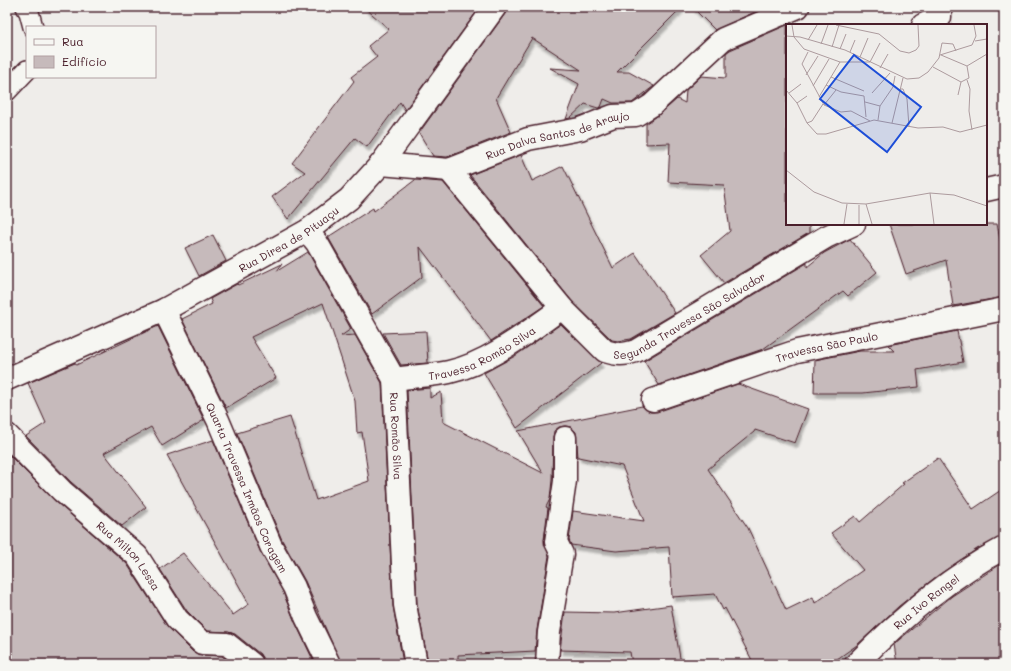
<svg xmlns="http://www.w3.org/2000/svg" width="1011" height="671" font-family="Mali,sans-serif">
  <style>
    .building { fill: #c6babb; stroke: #4a1f2b; filter: url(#shadow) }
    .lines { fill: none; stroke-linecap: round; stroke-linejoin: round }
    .lane-casing { stroke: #4a1f2b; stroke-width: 22 }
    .street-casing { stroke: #4a1f2b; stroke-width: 25 }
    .lane { stroke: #f6f6f2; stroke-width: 19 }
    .street { stroke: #f6f6f2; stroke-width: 22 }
    .labels { text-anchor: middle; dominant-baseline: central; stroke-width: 3; stroke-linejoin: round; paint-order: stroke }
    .street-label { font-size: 11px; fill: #4a1f2b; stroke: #f6f6f2 }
    .inset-road { fill: none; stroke: #ad9b9e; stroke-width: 1 }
    .view { fill: #1d4ed8; fill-opacity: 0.15; stroke: #1d4ed8; stroke-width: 2 }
    .inset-edge { fill: none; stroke: #4a1f2b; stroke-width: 2 }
  </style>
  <defs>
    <filter id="shadow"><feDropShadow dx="2.5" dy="4.5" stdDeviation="1" flood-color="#0004"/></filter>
  </defs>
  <rect width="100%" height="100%" fill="#efedea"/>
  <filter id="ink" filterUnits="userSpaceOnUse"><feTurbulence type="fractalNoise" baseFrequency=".025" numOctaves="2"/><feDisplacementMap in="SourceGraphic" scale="8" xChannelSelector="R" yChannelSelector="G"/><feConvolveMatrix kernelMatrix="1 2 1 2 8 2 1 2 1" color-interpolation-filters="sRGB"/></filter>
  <g filter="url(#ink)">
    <g class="building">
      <path d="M364 7H480L405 110 400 102 367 147 355 138 288 219 272 197 305 172 292 163 354 81 351 77 377 57 368 46 389 29Z"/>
      <path d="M507 7H682L617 72H629L654 86 632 103H613L604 99 601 107 598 108 585 104 570 118 566 119 579 84 550 68 581 70 532 38 496 98 511 132 447 157 433 156 419 133 505 14Z"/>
      <path d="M692 7H766L715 30Z"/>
      <path d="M787 25V224H809V233L724 283 701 255 730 231 724 185 668 182 670 143 646 144V124L660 114 677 99 685 103 686 90 701 76 726 78V53L730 50Z"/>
      <path d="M521 155 532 181 563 166 613 268 635 253 675 313 631 339 618 341 612 340 571 300 470 175Z"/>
      <path d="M415 180 443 182 544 306 491 341 420 247 422 277 372 314 328 237 373 208 374 211Z"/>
      <path d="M889 224H997L1004 260V297L953 306 946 260 906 274Z"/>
      <path d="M213 235 226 261 199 276 185 248Z"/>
      <path d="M850 239 877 272 848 296 843 291 763 349 659 385 644 361 807 263V267L824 253Z"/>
      <path d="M308 252 351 329 341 336 355 335 382 383 393 606 403 663 341 664 305 581 282 540 237 433 290 417 316 500 369 481 362 432 357 433 355 401 323 303 251 337 276 378 226 408 182 319 212 304 210 299 237 284 238 285 282 264 277 271Z"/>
      <path d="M561 324 601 363 517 428 484 373 515 356Z"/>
      <path d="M158 326 204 420 162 446 151 427 104 453 146 507 122 526 71 482 26 436 46 423 28 383 75 363 76 365Z"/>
      <path d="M426 331 428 363 401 365 383 333Z"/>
      <path d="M957 331 963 362 917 370 919 387 863 393H814L815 360 860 351H894L888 345Z"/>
      <path d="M738 384 808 409 795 443 755 430 754 432 708 469 748 528 786 610 813 597 815 603 863 570 831 533 855 516 860 522 904 484 902 483 938 458 973 509 1004 488V536L977 549 937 576 899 606 857 645 830 664H754L725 608 723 610 715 594 672 597 669 547 616 551 571 545 569 540 573 511 644 521 622 466 578 457 576 432 571 427 565 426 559 427 554 431 553 438 552 480 550 499 546 507 548 508 544 540 549 556 537 630 535 651 458 655V661L428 662 417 604 407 390 430 388V398L441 392 443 422 543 473 518 431 642 406 650 412H657Z"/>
      <path d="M213 440 260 551 283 592 295 622 315 664H264L260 654 235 634 228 632 207 631 187 611 160 569 183 553 233 615 249 604 167 455Z"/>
      <path d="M7 453 54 500 127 564 167 626 193 652 202 655 222 656 232 664H7Z"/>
      <path d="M1004 562V664H897L894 644 952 596Z"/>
      <path d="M671 605 681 664H632L630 652 560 650 565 612 614 613Z"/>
    </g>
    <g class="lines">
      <g class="lane-casing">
        <g id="lane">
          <path d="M26 7 29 12 33 27"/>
          <path d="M7 91 27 70"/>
        </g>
      </g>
      <g class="street-casing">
        <g id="street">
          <path d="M923 25 940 17V7"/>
          <path id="s1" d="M381 164 449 170 528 139 580 129 613 116 636 115 652 105 723 39 798 7"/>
          <path id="s2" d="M449 170 562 308 605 351C617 355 624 355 636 351L826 237 854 224"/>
          <path d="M986 190 1004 186"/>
          <path id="s3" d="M307 231 317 243 394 379 405 605 416 664"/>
          <path id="s4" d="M164 310 218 420 271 546 294 587 306 617 329 664"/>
          <path id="s5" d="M7 379 164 310 307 231 349 199 381 164 495 7"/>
          <path id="s6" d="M394 379C412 376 431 376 449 372 489 363 529 331 562 308"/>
          <path id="s7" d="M653 400 797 351 1004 309"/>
          <path id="s8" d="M7 435 62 491 137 556 177 619 202 643 227 644 252 664"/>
          <path d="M547 664 549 632 562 554 556 542 565 481V438"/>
          <path id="s9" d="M856 664C899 620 949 577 1004 548"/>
        </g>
      </g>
      <use href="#lane" class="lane"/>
      <use href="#street" class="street"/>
    </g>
  </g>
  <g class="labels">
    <g class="street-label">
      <text stroke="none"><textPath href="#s1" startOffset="183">Rua Dalva Santos de Araujo</textPath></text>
      <text stroke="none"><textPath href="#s5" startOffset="315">Rua Direa de Pituaçu</textPath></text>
      <text stroke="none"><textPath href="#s2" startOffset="334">Segunda Travessa São Salvador</textPath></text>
      <text stroke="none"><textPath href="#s7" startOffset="182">Travessa São Paulo</textPath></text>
      <text stroke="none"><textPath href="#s6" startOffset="93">Travessa Romão Silva</textPath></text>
      <text stroke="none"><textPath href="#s3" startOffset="229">Rua Romão Silva</textPath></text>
      <text stroke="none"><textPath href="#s4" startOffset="196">Quarta Travessa Irmãos Coragem</textPath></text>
      <text stroke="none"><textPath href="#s8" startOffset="172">Rua Milton Lessa</textPath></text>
      <text stroke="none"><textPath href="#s9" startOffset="94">Rua Ivo Rangel</textPath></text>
    </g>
  </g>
  <g transform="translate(786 24)">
    <rect width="201" height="201" fill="#efedea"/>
    <path class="inset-road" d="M6 1 8 13 18 25 54 38H84L94 19M50 1 93 10 114 27 123 29 130 26 133 22 132 1M0 12 14 13 59 26 121 55 133 54 142 48 153 34 156 19 167 20 170 27M22 16 31 1M189 17 201 15M35 20 42 1M46 23 53 1M54 25 60 10M22 28 16 40 38 81 55 88 65 87 84 97M64 28 69 16M154 31 186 21 190 12 188 1M74 33 82 14M181 42 201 30M147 43 175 58 183 54 181 42 155 31M94 44 102 30M20 51 32 32M45 53 78 67M181 56 184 65 183 87 186 106M40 61 55 68 78 72 80 93M27 62 43 35M114 65H117L121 75 123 103M0 66 11 79 21 99 31 110H40L88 96 132 104 157 103 174 108 201 101M3 69 15 60M86 69 104 49M172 71 175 58M33 73 54 38M79 78 94 82M11 79 21 72M38 81 50 66M92 96 94 82 107 63 109 52M21 99 26 97 37 80M106 99 117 54M0 146 28 168 56 179 80 180 144 169 168 171 201 182M144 169 148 200M80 180 86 200M73 181V200M58 200 61 180"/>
    <path class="view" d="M68 31 135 83 101 128 34 75Z"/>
    <rect width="201" height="201" class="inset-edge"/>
  </g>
  <rect width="1011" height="671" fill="none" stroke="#f6f6f2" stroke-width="24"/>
  <rect x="12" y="12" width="987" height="647" fill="none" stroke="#4a1f2b" stroke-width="1.5" filter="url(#ink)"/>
  <rect x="26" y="26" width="130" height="52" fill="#f6f6f2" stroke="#b1a0a2"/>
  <rect x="34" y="39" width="20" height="6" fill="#f6f6f2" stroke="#b1a0a2"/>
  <text x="62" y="46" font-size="12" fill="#4a1f2b">Rua</text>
  <rect x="34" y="56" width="20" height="12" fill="#c6babb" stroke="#b1a0a2"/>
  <text x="62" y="66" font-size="12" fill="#4a1f2b">Edifício</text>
</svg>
